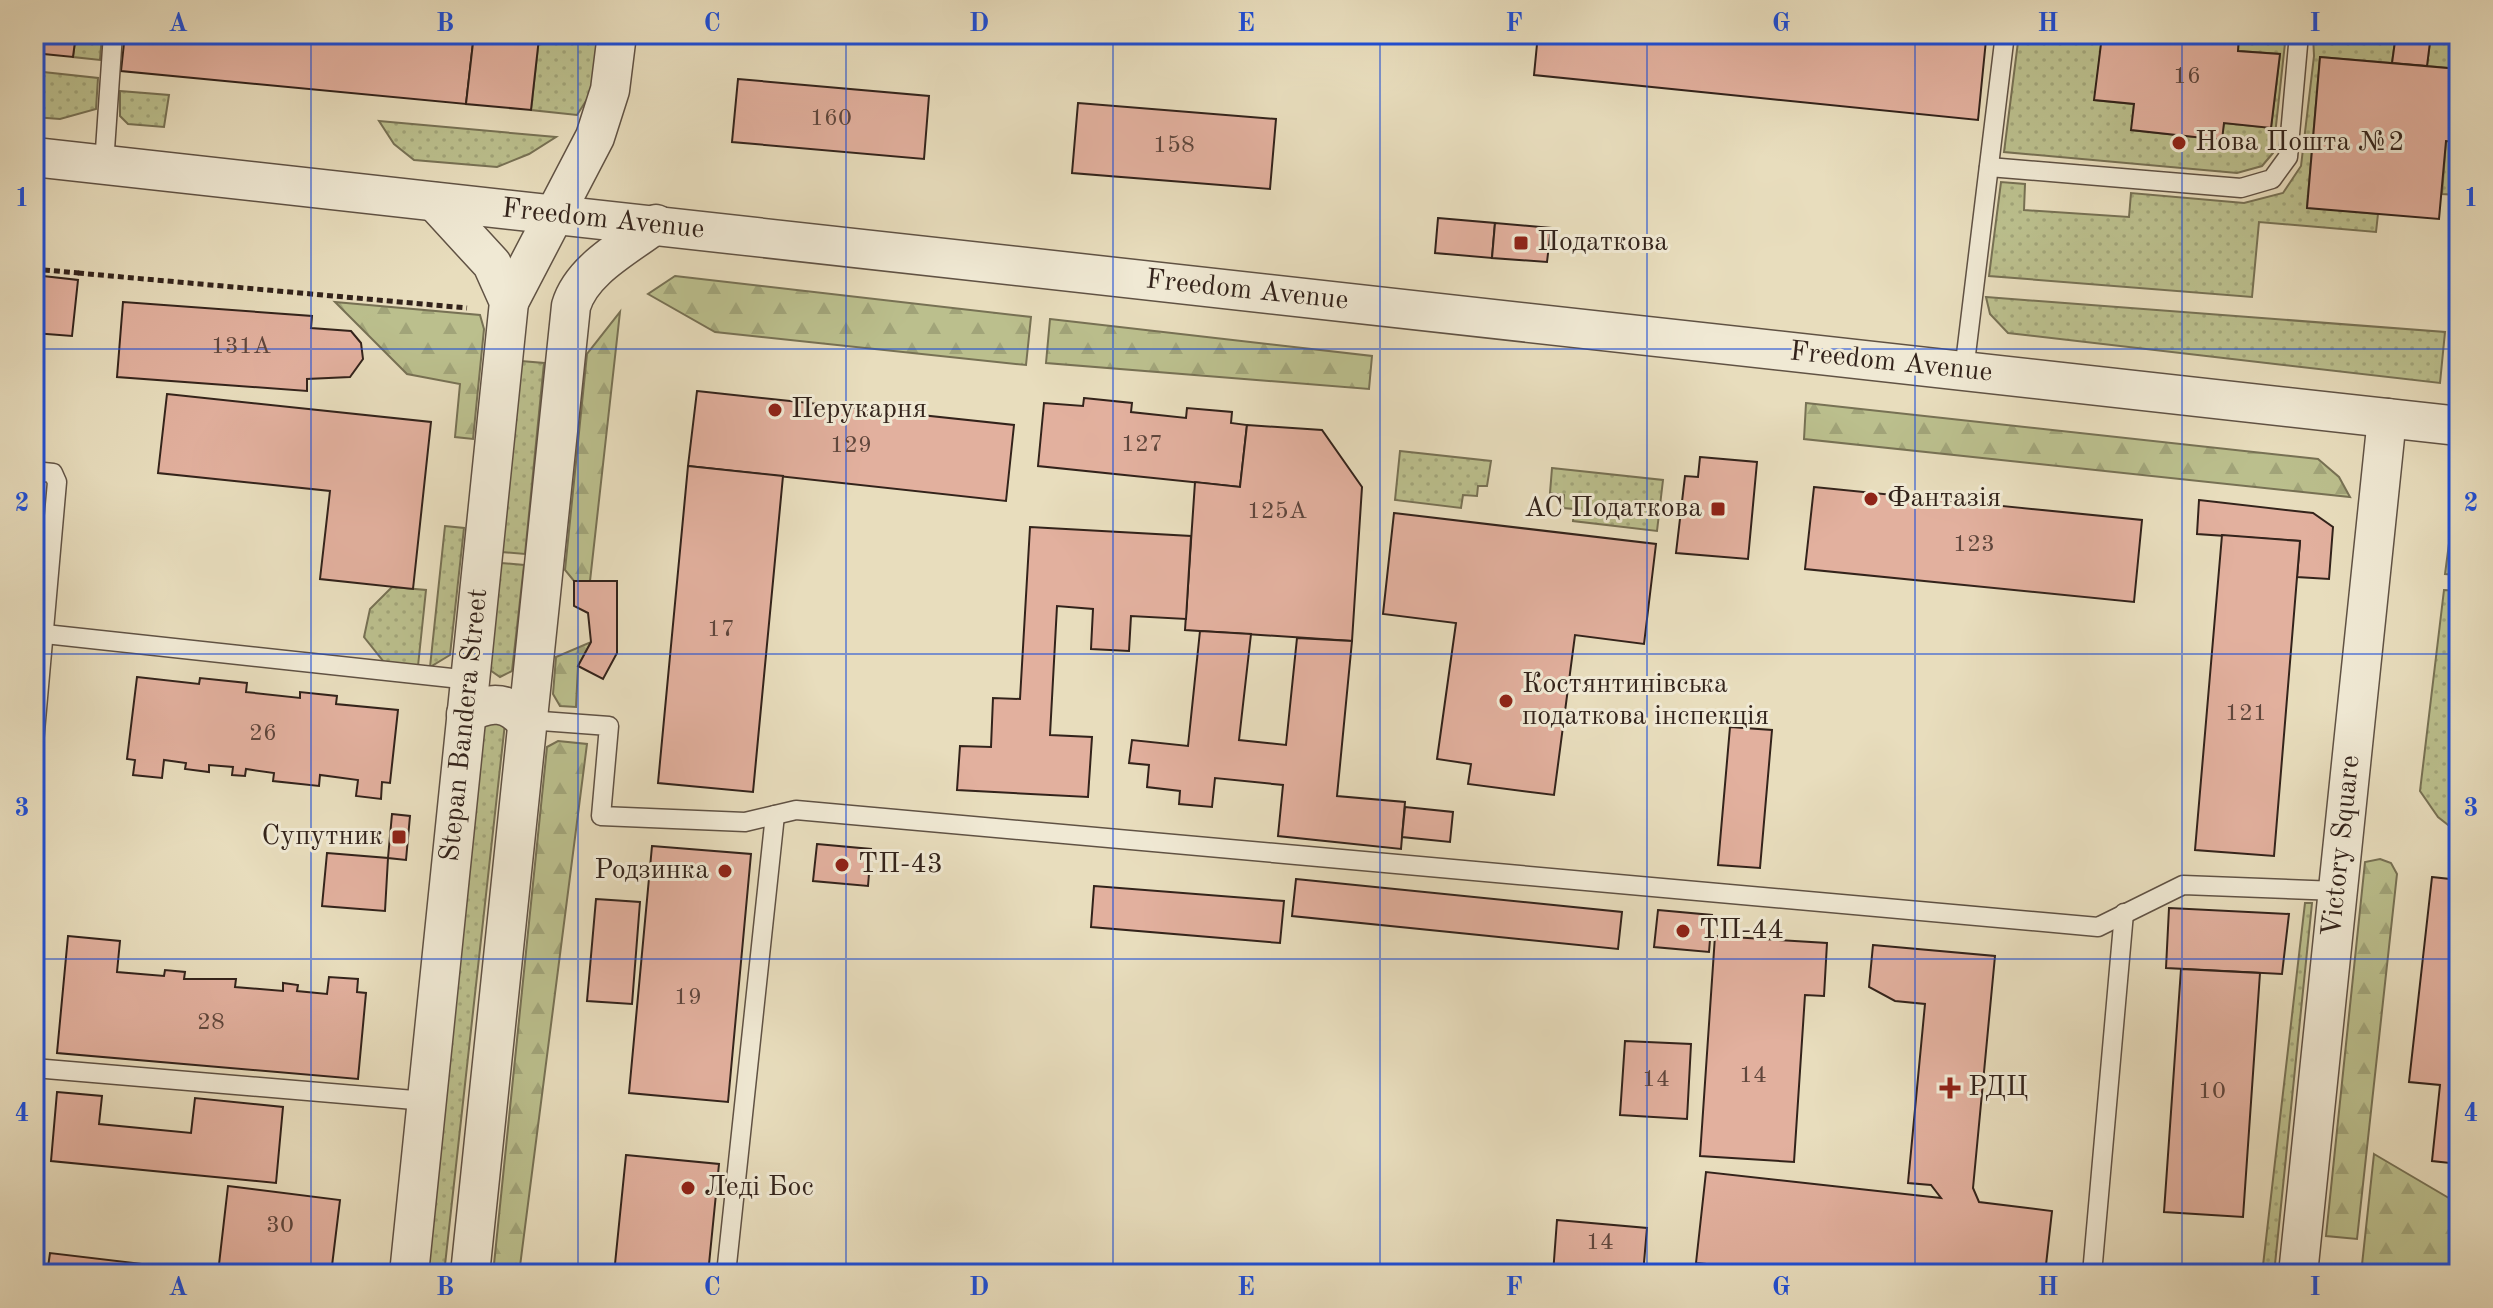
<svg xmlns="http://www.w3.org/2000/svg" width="2493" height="1308" font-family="'Old Standard TT',serif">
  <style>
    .grass { fill: url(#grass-dots); stroke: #777154; stroke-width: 2 }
    .forest { fill: url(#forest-firs); stroke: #777154; stroke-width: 2 }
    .building { fill: #e2b09e; stroke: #33231b; stroke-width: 2 }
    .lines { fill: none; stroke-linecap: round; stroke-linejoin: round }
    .service-casing { stroke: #605244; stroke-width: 21 }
    .minor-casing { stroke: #605244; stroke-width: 41 }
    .path { stroke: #33231b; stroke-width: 5; stroke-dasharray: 6 4; stroke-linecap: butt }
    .service { stroke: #f0e9d4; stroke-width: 18 }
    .minor { stroke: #f0e9d4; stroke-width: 38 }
    .grid { fill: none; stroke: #1d4ed8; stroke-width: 2; stroke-opacity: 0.55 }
    .poi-dot { fill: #8f2418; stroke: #f0e9d4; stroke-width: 3 }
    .labels { text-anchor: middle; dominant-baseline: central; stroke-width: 6; stroke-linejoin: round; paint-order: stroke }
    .number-label { font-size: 24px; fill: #5f463c }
    .poi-label { font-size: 28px; fill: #33231b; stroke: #f0e9d4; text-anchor: start }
    .street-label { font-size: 28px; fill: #33231b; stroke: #f0e9d4 }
    .neatline { fill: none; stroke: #1d4ed8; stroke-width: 3 }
    .grid-label { font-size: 26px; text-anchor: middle; font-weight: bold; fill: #1d4ed8 }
  </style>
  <defs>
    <pattern id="grass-dots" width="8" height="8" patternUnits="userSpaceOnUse" patternTransform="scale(2)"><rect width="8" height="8" fill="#bbbf8d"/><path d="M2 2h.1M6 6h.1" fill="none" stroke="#a1a479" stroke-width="1.8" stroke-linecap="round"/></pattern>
    <pattern id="forest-firs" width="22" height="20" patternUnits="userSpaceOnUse" patternTransform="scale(2)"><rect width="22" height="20" fill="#bbbf8d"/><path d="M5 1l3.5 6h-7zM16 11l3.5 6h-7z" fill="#a1a479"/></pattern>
  </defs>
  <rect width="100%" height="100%" fill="#e8ddbd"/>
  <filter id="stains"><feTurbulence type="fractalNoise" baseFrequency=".0025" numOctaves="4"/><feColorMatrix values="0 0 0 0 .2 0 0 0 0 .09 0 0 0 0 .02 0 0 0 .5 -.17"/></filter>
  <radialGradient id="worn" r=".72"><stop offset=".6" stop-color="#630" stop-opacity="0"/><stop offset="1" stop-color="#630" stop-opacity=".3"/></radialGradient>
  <g class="grass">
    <path d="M76 34H102L100 60 73 57Z"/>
    <path d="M511 34H600L593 90 577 115 531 110 539 38Z"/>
    <path d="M2019 34 2102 36 2095 100 2134 104 2132 130 2221 140 2224 123 2271 128 2280 54 2238 51 2239 34H2286L2273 153 2262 166 2237 173 2004 152Z"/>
    <path d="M2313 34H2396L2392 63 2320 57 2307 207 2378 214 2376 232 2259 222 2252 297 1989 276 2001 182 2025 184 2024 210 2129 217 2131 193 2244 203 2283 193 2301 166 2314 56Z"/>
    <path d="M2431 34H2459V69L2427 66Z"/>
    <path d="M34 71 98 78 96 109 60 119 34 117Z"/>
    <path d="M120 91 169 95 164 127 128 124 120 116Z"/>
    <path d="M2459 120 2458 195 2442 194 2446 141H2457Z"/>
    <path d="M379 121 556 137 529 154 497 167 414 160 394 144Z"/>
    <path d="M1986 297 2445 332 2440 383 2008 333 1990 314Z"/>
    <path d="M521 361 544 363 525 554 502 552Z"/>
    <path d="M1400 451 1491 461 1487 486H1478L1477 496 1463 495 1461 508 1395 500Z"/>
    <path d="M1552 468 1663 480 1657 531 1573 521 1574 509 1563 508 1564 495 1550 493Z"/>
    <path d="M445 526 464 528 450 655 430 667Z"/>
    <path d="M2451 528 2459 529V575L2445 574Z"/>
    <path d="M501 563 524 565 512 671 500 677 490 670Z"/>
    <path d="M392 587 426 590 418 666 384 662 364 637 370 609Z"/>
    <path d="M2444 590 2459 591 2457 832 2438 817 2420 791Z"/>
    <path d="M485 720 505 723 444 1274H424Z"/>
    <path d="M2305 903H2312L2274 1274H2262Z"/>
  </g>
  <g class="forest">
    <path d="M675 276 1031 317 1026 365 715 332 648 294Z"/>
    <path d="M335 302 480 315 484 329 473 439 455 437 460 384 407 374Z"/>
    <path d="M620 312 590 581H574L565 570 587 354Z"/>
    <path d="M1050 319 1372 356 1369 389 1046 363Z"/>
    <path d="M1806 403 2318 459 2339 477 2350 497 1804 439Z"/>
    <path d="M591 642 578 666 576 707 560 706 553 694 556 657Z"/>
    <path d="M558 741 587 744 519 1274H493L547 747Z"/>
    <path d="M2380 859 2391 863 2397 874 2357 1239 2326 1236 2365 862Z"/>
    <path d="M2374 1154 2459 1204V1274H2361Z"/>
  </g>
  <g class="building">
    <path d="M34 34H76L73 57 34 53Z"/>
    <path d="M125 34H474L466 104 121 71Z"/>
    <path d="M474 34 539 38 531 110 466 104Z"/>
    <path d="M1538 34H1927L1986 40 1978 120 1534 75Z"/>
    <path d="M2082 34H2239L2238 51 2280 54 2271 128 2224 123 2222 140 2131 130 2134 104 2094 100 2102 36Z"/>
    <path d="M2396 34H2431L2427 66 2392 63Z"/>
    <path d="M2320 57 2459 69 2457 142 2446 141 2439 219 2307 208Z"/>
    <path d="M738 79 929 96 924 159 732 142Z"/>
    <path d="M1078 103 1276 119 1270 189 1072 173Z"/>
    <path d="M1438 218 1495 223 1492 258 1435 253Z"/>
    <path d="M1495 223 1551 228 1547 262 1492 258Z"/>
    <path d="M34 275 78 280 72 336 34 333Z"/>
    <path d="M123 302 312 316 311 328 351 331 361 343 363 359 350 377 307 379V391L117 377Z"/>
    <path d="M697 391 1014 425 1006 501 688 466Z"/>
    <path d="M167 394 431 422 413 589 320 579 330 491 158 473Z"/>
    <path d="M1084 398 1132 403 1131 412 1186 418 1187 408 1232 412 1231 423 1247 425 1240 487 1038 466 1044 403 1083 406Z"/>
    <path d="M1247 425 1322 430 1362 487 1352 641 1185 630 1195 482 1240 487Z"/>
    <path d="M1700 457 1757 462 1748 559 1676 553 1685 476 1698 477Z"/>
    <path d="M688 466 783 476 753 792 658 783Z"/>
    <path d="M1814 487 2142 520 2134 602 1805 569Z"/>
    <path d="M2199 500 2313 513 2333 527 2329 579 2297 577 2300 541 2197 534Z"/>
    <path d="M1394 513 1656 544 1644 644 1575 635 1554 795 1468 784 1471 764 1437 759 1456 623 1383 614Z"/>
    <path d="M1030 527 1191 536 1186 619 1131 616 1129 651 1091 649 1093 609 1057 606 1050 735 1092 737 1088 797 957 790 960 746 991 747 993 698 1020 699Z"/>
    <path d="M2222 535 2300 541 2274 856 2195 850Z"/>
    <path d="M574 581H617V653L603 679 578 666 591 642 588 613 574 606Z"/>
    <path d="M1200 631 1251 634 1239 740 1286 745 1297 638 1352 641 1337 796 1405 802 1401 849 1278 836 1283 785 1215 778 1212 807 1179 804 1180 791 1147 787 1149 765 1129 763 1132 740 1188 746Z"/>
    <path d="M137 677 199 684 200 678 247 683 246 692 300 698V692L337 696 336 704 398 710 390 783 382 782 381 799 356 796 358 780 320 775 319 786 273 781 274 773 246 769 245 776 232 775 233 767 209 765V772L185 769 186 763 164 760 162 778 133 775 135 760 127 759Z"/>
    <path d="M1730 727 1772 730 1760 868 1718 865Z"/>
    <path d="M1405 807 1453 812 1450 842 1402 837Z"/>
    <path d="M392 814 410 816 406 860 388 858Z"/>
    <path d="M817 844 871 849 868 886 813 881Z"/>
    <path d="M652 846 751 854 728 1102 629 1093Z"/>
    <path d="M327 853 388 858 385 911 322 906Z"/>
    <path d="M2432 877 2459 880V1164L2432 1161 2440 1085 2409 1082Z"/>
    <path d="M1296 879 1622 912 1618 949 1292 916Z"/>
    <path d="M1094 886 1284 901 1280 943 1091 927Z"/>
    <path d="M596 899 640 902 632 1004 587 1001Z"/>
    <path d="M2169 908 2289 914 2282 974 2166 968Z"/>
    <path d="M1658 910 1712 915 1709 952 1654 947Z"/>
    <path d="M68 936 120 941 117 972 164 976 165 970 185 972 184 979H236L235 987 283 991V983L298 985 297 991 327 994 329 977 358 979 357 992 366 993 358 1079 57 1053Z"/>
    <path d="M1715 936 1827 943 1824 996 1805 995 1794 1162 1700 1156Z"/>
    <path d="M1873 945 1995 956 1973 1188 1979 1202 2052 1211 2045 1274H1814L1696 1263 1706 1172 1941 1198 1931 1185 1908 1183 1925 1004 1895 1001 1869 987Z"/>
    <path d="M2181 969 2260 973 2243 1217 2164 1212Z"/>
    <path d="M1625 1041 1691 1044 1687 1119 1620 1115Z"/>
    <path d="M57 1092 102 1096 99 1124 191 1133 195 1098 283 1107 276 1183 51 1161Z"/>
    <path d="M626 1155 719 1164 708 1274H614Z"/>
    <path d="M228 1186 340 1200 331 1274H47L50 1253 218 1273Z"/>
    <path d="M1557 1220 1647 1228 1643 1274H1553Z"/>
  </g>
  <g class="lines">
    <g class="service-casing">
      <g id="service">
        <path d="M104 164 113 34"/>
        <path d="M1989 167 2241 188 2272 179 2288 157 2299 34"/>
        <path d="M1964 371 2005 34"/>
        <path d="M34 471 53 473 57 482 34 743"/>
        <path d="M45 634 470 680"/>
        <path d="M528 720 609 726 601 816 745 822 796 810 2098 927 2183 885 2337 891"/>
        <path d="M34 1068 426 1101"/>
        <path d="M726 1274 775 815"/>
        <path d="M2092 1274 2124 913"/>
      </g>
    </g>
    <g class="minor-casing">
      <g id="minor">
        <path d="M34 157 2459 426"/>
        <path d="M509 302 595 137 610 90 617 34"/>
        <path d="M466 714C491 700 509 701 527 723"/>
        <path d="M409 1274 509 302 492 264 435 202"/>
        <path d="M470 1274 571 306C582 269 626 247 656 224"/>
        <path d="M2298 1274 2387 418"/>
      </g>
    </g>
    <g class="path">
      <path d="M34 269 79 273"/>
      <path d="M78 273 467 308"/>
    </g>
    <use href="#service" class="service"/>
    <use href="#minor" class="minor"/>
  </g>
  <path class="grid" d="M311 34V1274M578 34V1274M846 34V1274M1113 34V1274M1380 34V1274M1647 34V1274M1915 34V1274M2182 34V1274M34 349H2459M34 654H2459M34 959H2459"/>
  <g class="poi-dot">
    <circle cx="2179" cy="143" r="8"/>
    <rect x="1513" y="235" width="16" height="16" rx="4"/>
    <circle cx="775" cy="410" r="8"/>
    <circle cx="1871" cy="499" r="8"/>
    <rect x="1710" y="501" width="16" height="16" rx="4"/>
    <circle cx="1506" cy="701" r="8"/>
    <rect x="391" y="829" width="16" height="16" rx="4"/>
    <circle cx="842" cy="865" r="8"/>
    <circle cx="725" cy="871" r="8"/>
    <circle cx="1683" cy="931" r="8"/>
    <path d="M1946 1076h8v8h8v8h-8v8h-8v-8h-8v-8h8z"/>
    <circle cx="688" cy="1188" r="8"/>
  </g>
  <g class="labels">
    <g class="number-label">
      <text x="2187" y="77">16</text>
      <text x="831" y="119">160</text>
      <text x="1174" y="146">158</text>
      <text x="241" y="347">131А</text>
      <text x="1142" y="445">127</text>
      <text x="851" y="446">129</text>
      <text x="1277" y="512">125А</text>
      <text x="1974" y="545">123</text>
      <text x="721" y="630">17</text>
      <text x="2246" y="714">121</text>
      <text x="263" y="734">26</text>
      <text x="688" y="998">19</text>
      <text x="211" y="1023">28</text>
      <text x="1753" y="1076">14</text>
      <text x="1656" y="1080">14</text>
      <text x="2212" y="1092">10</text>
      <text x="280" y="1226">30</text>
      <text x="1600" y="1243">14</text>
    </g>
    <g class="poi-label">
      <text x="2195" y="143">Нова Пошта №2</text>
      <text x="1537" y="243">Податкова</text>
      <text x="791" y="410">Перукарня</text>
      <text x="1887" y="499">Фантазія</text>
      <text x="1702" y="509" text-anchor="end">АС Податкова</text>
      <text x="1522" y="685">Костянтинівська<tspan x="1522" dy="32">податкова інспекція</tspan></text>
      <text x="383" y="837" text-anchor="end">Супутник</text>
      <text x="858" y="865">ТП-43</text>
      <text x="709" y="871" text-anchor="end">Родзинка</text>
      <text x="1699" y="931">ТП-44</text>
      <text x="1968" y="1088">РДЦ</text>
      <text x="704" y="1188">Леді Бос</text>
    </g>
    <g class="street-label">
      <text transform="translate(603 220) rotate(6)">Freedom Avenue</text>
      <text transform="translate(1247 291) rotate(6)">Freedom Avenue</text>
      <text transform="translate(1891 363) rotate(6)">Freedom Avenue</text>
      <text transform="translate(465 725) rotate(-84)">Stepan Bandera Street</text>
      <text transform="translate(2342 846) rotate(-84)">Victory Square</text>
    </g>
  </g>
  <rect width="2493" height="1308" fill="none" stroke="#e8ddbd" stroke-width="88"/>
  <rect x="44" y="44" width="2405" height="1220" class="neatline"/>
  <g class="grid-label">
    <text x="178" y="31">A</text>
    <text x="445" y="31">B</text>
    <text x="712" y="31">C</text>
    <text x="979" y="31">D</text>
    <text x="1246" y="31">E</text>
    <text x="1514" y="31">F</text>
    <text x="1781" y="31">G</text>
    <text x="2048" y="31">H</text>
    <text x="2315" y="31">I</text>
    <text x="22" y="206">1</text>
    <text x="2471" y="206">1</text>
    <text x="22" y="511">2</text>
    <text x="2471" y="511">2</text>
    <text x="22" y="816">3</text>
    <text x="2471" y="816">3</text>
    <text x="22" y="1121">4</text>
    <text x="2471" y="1121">4</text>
    <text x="178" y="1295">A</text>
    <text x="445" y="1295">B</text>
    <text x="712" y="1295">C</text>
    <text x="979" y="1295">D</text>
    <text x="1246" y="1295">E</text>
    <text x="1514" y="1295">F</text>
    <text x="1781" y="1295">G</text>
    <text x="2048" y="1295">H</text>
    <text x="2315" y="1295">I</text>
  </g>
  <rect width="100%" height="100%" filter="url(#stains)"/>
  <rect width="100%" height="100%" fill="url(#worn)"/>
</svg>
